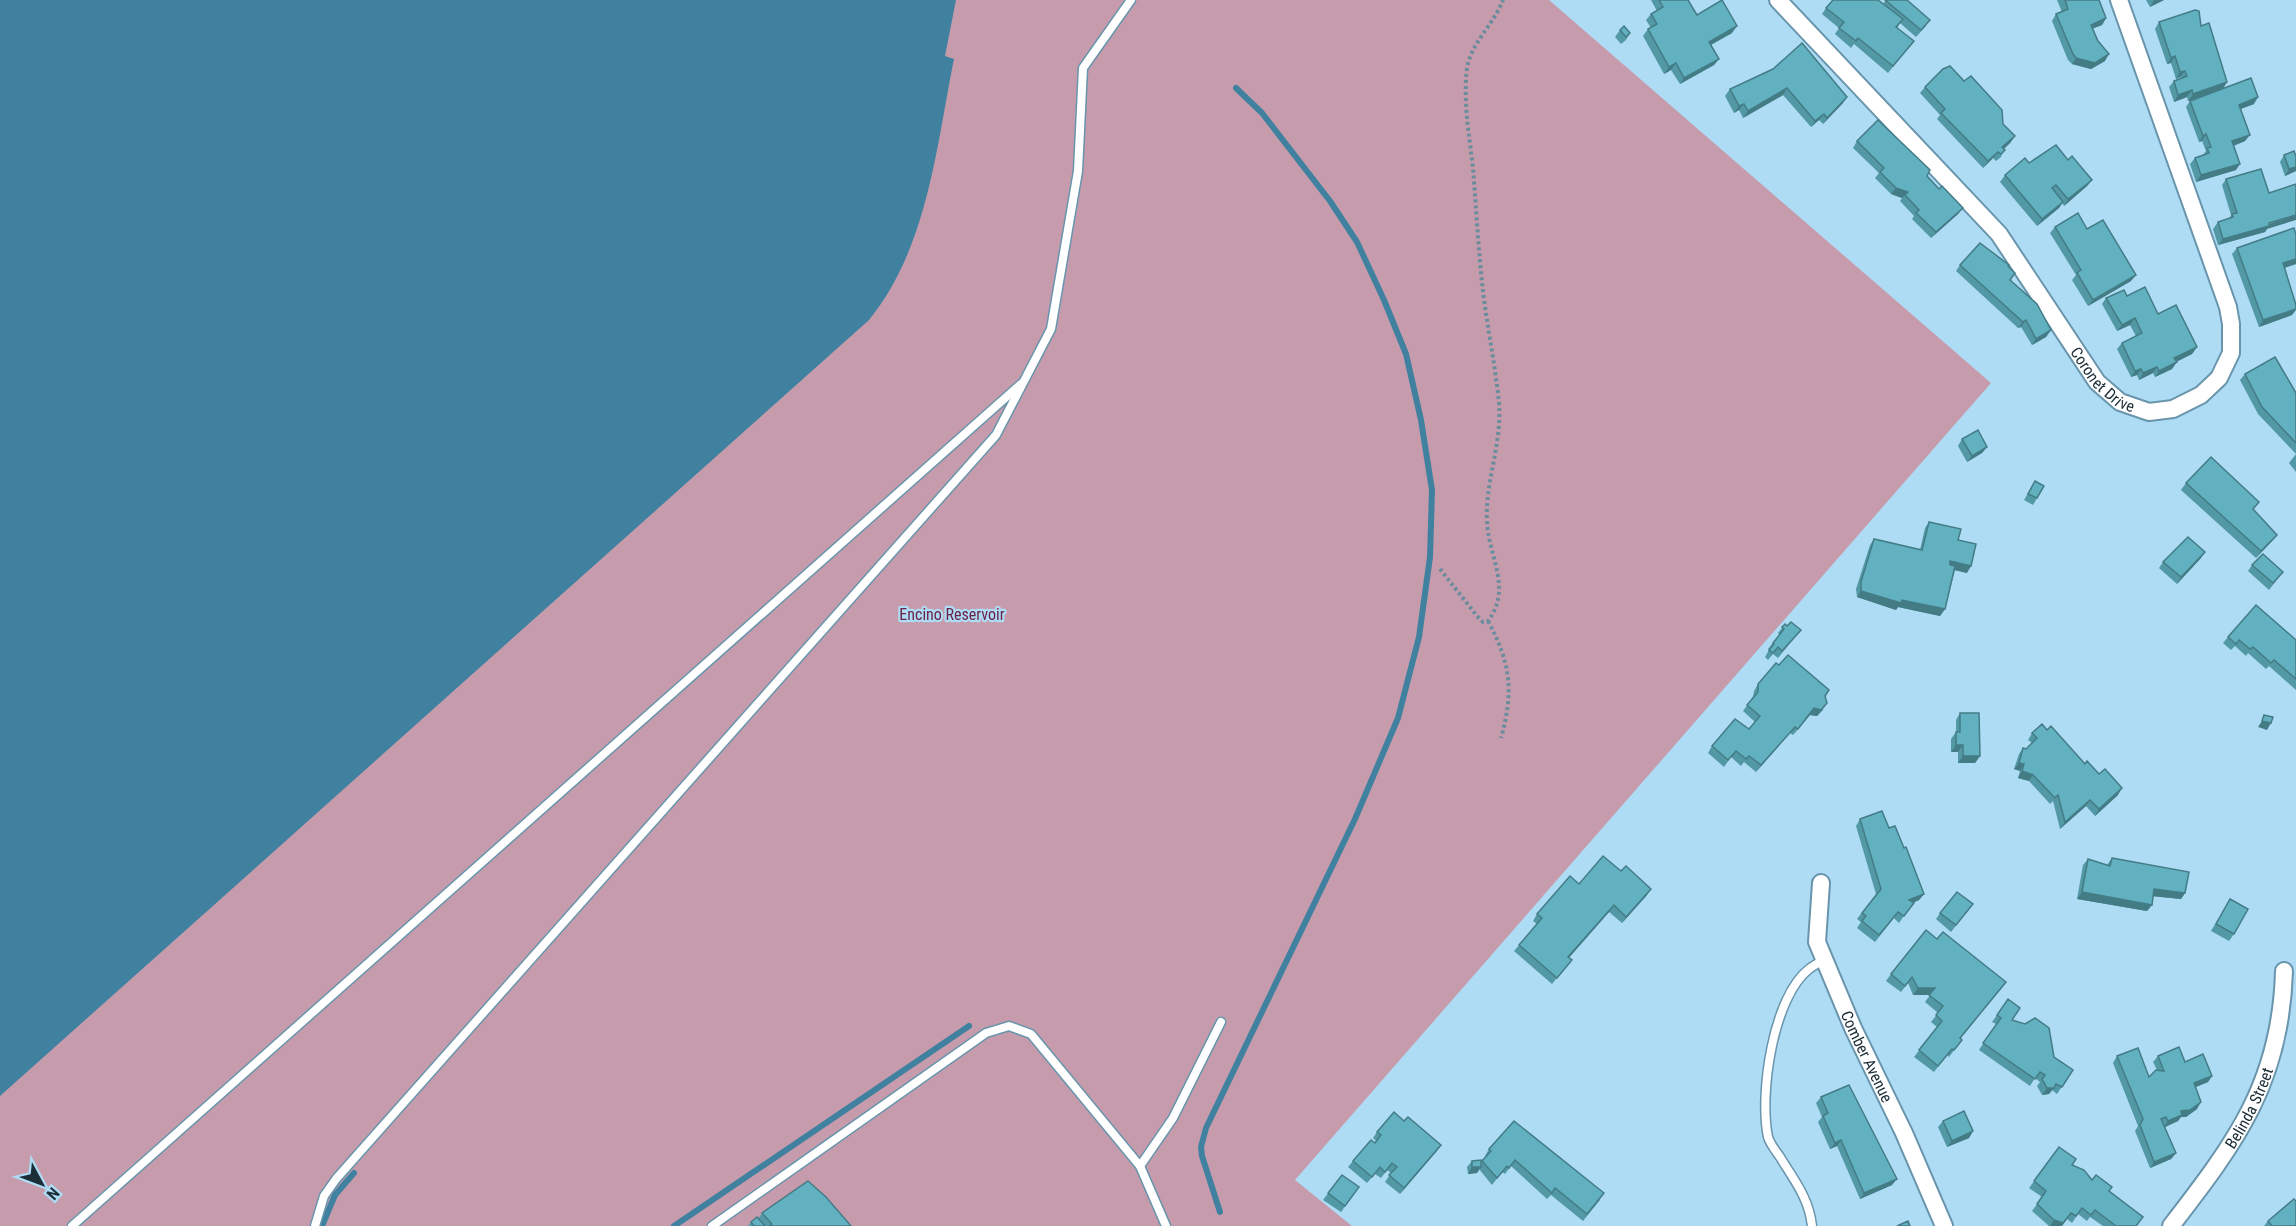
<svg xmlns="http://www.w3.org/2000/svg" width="2296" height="1226" font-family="'Roboto Condensed',sans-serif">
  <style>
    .green { fill: #c69cad }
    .water { fill: #4181a0 }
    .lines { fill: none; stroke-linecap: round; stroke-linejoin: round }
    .stream { stroke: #4181a0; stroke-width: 6 }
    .lane-casing { stroke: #6995ac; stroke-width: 11 }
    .street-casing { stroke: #6995ac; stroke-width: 20 }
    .path { stroke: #6a8c9d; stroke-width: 4; stroke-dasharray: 3 3; stroke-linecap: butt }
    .lane { stroke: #fff; stroke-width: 8 }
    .street { stroke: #fff; stroke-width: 16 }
    .wall { fill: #5398a5 }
    .shaded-wall { fill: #447c86 }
    .building { fill: #61b1c0; stroke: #447c86; stroke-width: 1.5 }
    .labels { text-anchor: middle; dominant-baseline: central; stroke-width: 4.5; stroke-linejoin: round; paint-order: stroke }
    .street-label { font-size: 16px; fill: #1b2d37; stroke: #aedcf4 }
    .park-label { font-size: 16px; fill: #6a2247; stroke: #aedcf4 }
  </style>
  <rect width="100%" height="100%" fill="#aedcf4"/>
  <path class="green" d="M0 0H1549L1991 383 1295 1180 1352 1226H0Z"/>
  <path class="water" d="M0 0H956L945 56 954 59C936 148 928 247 869 320L0 1096Z"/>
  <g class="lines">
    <g class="stream">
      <path d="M1220 1212 1202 1156 1201 1147 1206 1128 1355 819 1398 718 1419 637 1430 557 1432 490 1421 420 1406 354 1384 300 1357 242 1330 201 1262 113 1236 88"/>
      <path d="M322 1226 335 1195 354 1173"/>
      <path d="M674 1226 969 1026"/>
    </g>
    <g class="lane-casing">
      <g id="lane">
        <path d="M1140 1166 1173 1118 1221 1022"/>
        <path d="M72 1226 1021 384"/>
        <path d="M315 1226 324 1196 336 1179 996 435 1051 329 1078 171 1083 68 1131 0"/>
        <path d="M712 1226 986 1033 1009 1026 1031 1034 1140 1166 1166 1226"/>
        <path d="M1812 1226C1809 1198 1794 1180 1780 1157 1776 1151 1770 1144 1768 1137 1759 1094 1773 997 1809 969 1814 965 1820 962 1825 959"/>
      </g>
    </g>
    <g class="street-casing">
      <g id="street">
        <path id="s1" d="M1778 0 1999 234 2097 382 2120 402 2149 412 2173 409 2201 395 2219 378 2231 353V324L2228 307 2119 0"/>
        <path id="s2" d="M1821 883 1817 942 1853 1028 1904 1133 1944 1226"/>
        <path id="s3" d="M2171 1226C2236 1142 2281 1082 2284 971"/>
      </g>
    </g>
    <g class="path">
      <path d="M1440 569 1477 616 1483 622 1488 621C1513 588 1488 556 1487 521 1485 481 1502 446 1499 403 1495 362 1486 322 1482 282 1478 244 1476 206 1473 168 1469 134 1463 102 1467 68 1471 43 1494 24 1503 0"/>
      <path d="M1488 621C1511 664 1514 691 1501 738"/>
    </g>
    <use href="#lane" class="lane"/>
    <use href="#street" class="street"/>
  </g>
  <g class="wall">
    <path d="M1651 0H1688L1697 15 1732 33 1711 45 1719 59 1714 65 1680 84 1671 70 1664 74 1643 36 1648 29 1651 28 1646 20 1651 14 1657 11Z"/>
    <path d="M1886 0 1926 26 1916 37 1900 23 1897 28 1914 41 1888 73 1854 44 1851 48 1835 34 1839 28 1822 14 1826 8 1883 4Z"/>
    <path d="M2057 0H2099L2106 18 2102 25 2093 28 2105 61 2091 69 2072 64 2068 60 2052 21 2056 14 2062 12Z"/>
    <path d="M2146 0H2164L2150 7Z"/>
    <path d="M2159 22 2201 26 2223 89 2254 104 2241 109 2245 141 2234 146 2236 170 2196 182 2190 164 2195 158 2203 155 2206 151 2202 141 2199 142 2186 107 2190 101 2222 89 2188 101 2187 97 2174 102 2169 87 2174 81 2181 78 2180 77 2176 79 2171 63 2167 64 2155 29Z"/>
    <path d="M1620 30 1630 33 1626 40 1621 44 1615 37Z"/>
    <path d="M1773 69 1843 103 1823 124 1819 120 1811 127 1783 95 1743 118 1739 110 1734 113 1725 96 1730 89Z"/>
    <path d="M1925 87 2003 124 2015 136 2010 143 2004 149 2001 157 1996 161 1993 158 1983 168 1937 119 1940 115 1920 93Z"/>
    <path d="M1857 141 1927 176 1939 189 1963 208 1958 214 1931 238 1912 219 1914 216 1900 201 1902 198 1891 194 1875 178 1879 173 1853 148Z"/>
    <path d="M2284 155 2296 156V171L2285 176 2280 162Z"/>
    <path d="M2068 160 2092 180 2087 186 2064 206 2062 203 2059 208 2037 226 2000 182 2005 175 2029 163Z"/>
    <path d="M2226 179 2269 193 2267 229 2265 232 2218 245 2213 229 2218 222 2229 219 2231 215 2222 185Z"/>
    <path d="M2055 227 2087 229 2131 281 2088 306 2072 280 2076 275 2050 233Z"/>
    <path d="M2296 234V264L2284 268 2296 305V310L2292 315 2259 327 2232 254 2237 248Z"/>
    <path d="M1960 265 2008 266 2011 280 2051 330 2046 337 2032 345 2021 327 2018 328 1956 271Z"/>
    <path d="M2127 296 2158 314 2197 347 2192 354 2176 362 2172 369 2155 377 2153 373 2139 380 2137 375 2131 377 2117 349 2122 343 2136 336 2130 325 2117 331 2102 304 2106 298Z"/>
    <path d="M2245 374 2296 393V454L2258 414 2240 380Z"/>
    <path d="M1962 439 1987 447 1982 453 1967 462 1958 446Z"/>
    <path d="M2296 454V472L2289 463Z"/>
    <path d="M2035 481 2037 498 2033 505 2024 500Z"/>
    <path d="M2186 483 2253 510 2277 535 2272 541 2256 558 2181 490Z"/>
    <path d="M1929 522 1958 540 1967 573 1955 570 1945 609 1940 616 1898 607 1896 610 1857 597 1856 589 1870 545 1874 539 1920 550 1925 528Z"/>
    <path d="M2201 558 2177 584 2159 568 2163 562Z"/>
    <path d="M2252 565 2283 572 2269 590 2248 571Z"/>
    <path d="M1785 624 1787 626 1801 630 1778 658 1773 654 1768 660 1765 657 1769 650 1768 649 1779 635 1778 633Z"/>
    <path d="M2228 637 2296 640V690L2269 666 2266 669 2248 653 2246 656 2235 646 2231 650 2223 643Z"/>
    <path d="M1779 665 1829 690 1825 697 1823 710 1817 716 1810 715 1793 735 1790 733 1756 772 1744 762 1741 766 1731 757 1724 767 1708 753 1712 746 1749 729 1755 722 1743 711 1753 697 1754 691 1758 684Z"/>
    <path d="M1960 713 1980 756 1975 763H1958V752H1951V739L1956 732V720Z"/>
    <path d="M2047 730 2118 795 2095 816 2086 806 2060 829 2053 801 2050 804 2029 781 2018 778 2020 771 2014 769 2019 754 2023 748 2026 749 2032 743 2028 740 2032 733Z"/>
    <path d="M1860 819 1889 828 1904 848 1924 894 1919 900 1913 903 1899 923 1894 918 1875 942 1857 928 1861 922 1857 919 1876 894 1856 826Z"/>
    <path d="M2112 858 2185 893 2181 899 2153 896 2152 905 2147 911 2077 899 2083 865 2088 859 2107 865Z"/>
    <path d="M1647 895 1622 923 1609 912 1569 958 1572 960 1552 984 1514 951 1537 924 1533 921 1537 914Z"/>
    <path d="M2230 899 2234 934 2229 941 2211 931Z"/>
    <path d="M1973 904 1951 932 1936 919 1940 913Z"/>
    <path d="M1937 939 2006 982 1961 1038 1962 1040 1949 1057 1947 1055 1934 1072 1914 1057 1937 1027 1931 1022 1938 1013 1925 1002 1930 995H1913L1908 983 1901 992 1886 981 1891 974Z"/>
    <path d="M2008 999 2012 1020 2054 1057 2073 1070 2057 1094 2052 1090 2049 1094 2042 1095 2037 1086 2040 1082 2035 1078 2030 1086 1979 1050 1996 1024 1992 1022Z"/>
    <path d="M2117 1056 2149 1077 2157 1070 2153 1062 2158 1056 2185 1062 2212 1076 2208 1082 2195 1087 2197 1109 2186 1117H2181L2178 1121 2165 1127 2176 1153 2171 1159 2150 1168 2135 1131 2138 1126 2113 1063Z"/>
    <path d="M1821 1097 1892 1185 1860 1199 1837 1146 1830 1149 1818 1122 1822 1117 1816 1103Z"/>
    <path d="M1404 1121 1441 1145 1400 1194 1385 1182 1391 1173 1387 1170 1381 1178 1375 1174 1367 1183 1348 1167 1353 1161 1376 1141 1373 1138 1377 1132Z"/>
    <path d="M1514 1121 1600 1200 1583 1221 1551 1195 1547 1199 1511 1166 1505 1174 1502 1172 1492 1185 1479 1169 1477 1173 1468 1174 1467 1167 1472 1161 1481 1163 1486 1157 1485 1156 1489 1149Z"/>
    <path d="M1943 1121 1973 1131 1969 1138 1947 1147 1938 1127Z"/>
    <path d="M2059 1147 2072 1165 2092 1180 2109 1191 2137 1226H2103L2090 1217 2087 1221 2078 1214 2072 1223 2067 1219 2062 1226H2049L2032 1211 2042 1197 2029 1188Z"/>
    <path d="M1342 1175 1359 1187 1341 1212 1323 1200Z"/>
    <path d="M762 1213 851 1226H748L751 1222 758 1219Z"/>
    <path d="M2268 1221 2296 1226H2264Z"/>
  </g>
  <g class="shaded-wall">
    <path d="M2154 0H2164L2150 7Z"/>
    <path d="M2106 18 2102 25 2087 31 2091 25Z"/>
    <path d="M1737 26 1732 33 1705 48 1709 42Z"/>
    <path d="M2109 54 2105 61 2091 69 2072 64 2076 58Z"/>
    <path d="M2175 56 2171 63 2167 64 2171 58Z"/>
    <path d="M1719 59 1714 65 1680 84 1684 78Z"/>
    <path d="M1676 63 1671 70 1664 74 1669 67Z"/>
    <path d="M2185 71 2180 77 2176 79 2180 72Z"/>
    <path d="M2227 82 2223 89 2188 101 2193 94Z"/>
    <path d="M1787 88 1783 95 1743 118 1748 111Z"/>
    <path d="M2192 90 2187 97 2174 102 2178 95Z"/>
    <path d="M1847 97 1843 103 1823 124 1827 118Z"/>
    <path d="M2258 97 2254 104 2235 111 2239 105Z"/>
    <path d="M1744 104 1739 110 1734 113 1739 106Z"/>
    <path d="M1824 114 1819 120 1811 127 1815 121Z"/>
    <path d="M2206 134 2202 141 2199 142 2203 136Z"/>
    <path d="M2250 135 2245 141 2227 148 2232 141Z"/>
    <path d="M2015 136 2010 143 1998 154 2002 147Z"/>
    <path d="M1998 152 1993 158 1983 168 1988 161Z"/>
    <path d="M2240 164 2236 170 2196 182 2201 175Z"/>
    <path d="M2296 167V171L2285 176 2289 169Z"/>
    <path d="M2092 180 2087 186 2064 206 2068 199Z"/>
    <path d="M1896 188 1908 192 1902 198 1891 194Z"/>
    <path d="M2063 202 2059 208 2037 226 2042 219Z"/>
    <path d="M1963 208 1958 214 1931 238 1936 232Z"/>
    <path d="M2296 215V220L2267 229 2265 232 2218 245 2223 239Z"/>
    <path d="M2296 259V264L2278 270 2283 263Z"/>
    <path d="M2136 275 2131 281 2088 306 2093 300Z"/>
    <path d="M2296 309 2292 315 2259 327 2263 320Z"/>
    <path d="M2135 318 2130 325 2117 331 2122 325Z"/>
    <path d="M2026 320 2021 327 2018 328 2023 322Z"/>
    <path d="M2051 330 2046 337 2032 345 2036 339Z"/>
    <path d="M2197 347 2192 354 2170 365 2174 358Z"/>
    <path d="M2177 362 2172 369 2155 377 2159 371Z"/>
    <path d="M2157 367 2153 373 2139 380 2143 373Z"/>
    <path d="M2141 369 2137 375 2131 377 2135 371Z"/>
    <path d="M1987 447 1982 453 1967 462 1972 456Z"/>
    <path d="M2277 535 2272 541 2256 558 2261 551Z"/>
    <path d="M2205 552 2201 558 2177 584 2181 577Z"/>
    <path d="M1950 561 1971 566 1967 573 1946 568Z"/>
    <path d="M1861 591 1902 600 1945 609 1940 616 1898 607 1896 610 1857 597Z"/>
    <path d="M1827 703 1817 716 1810 715 1793 735 1814 708Z"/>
    <path d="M2262 721 2271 723 2267 730 2258 727Z"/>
    <path d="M1795 727 1790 733 1756 772 1761 765Z"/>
    <path d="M1956 745H1963L1958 752H1951Z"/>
    <path d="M1963 756H1980L1975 763H1958Z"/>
    <path d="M2019 763 2024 764 2020 771 2014 769Z"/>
    <path d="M2022 771 2033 775 2029 781 2018 778Z"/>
    <path d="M2122 788 2118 795 2095 816 2099 809Z"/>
    <path d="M2090 800 2086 806 2060 829 2065 822Z"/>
    <path d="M1651 889 1647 895 1622 923 1626 917Z"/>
    <path d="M2154 889 2185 893 2181 899 2150 896Z"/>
    <path d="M2082 892 2152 905 2147 911 2077 899Z"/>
    <path d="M1924 894 1919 900 1905 906 1909 900Z"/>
    <path d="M1614 905 1609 912 1563 964 1568 957Z"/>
    <path d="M1918 988H1935L1930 995H1913Z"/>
    <path d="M2212 1076 2208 1082 2189 1090 2194 1083Z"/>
    <path d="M2047 1088H2054L2049 1094 2042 1095Z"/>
    <path d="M2201 1102 2197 1109 2186 1117H2181L2178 1121 2163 1128 2168 1121 2181 1111Z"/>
    <path d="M1973 1131 1969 1138 1947 1147 1952 1141Z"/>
    <path d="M1841 1140 1837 1146 1830 1149 1835 1143Z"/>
    <path d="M1441 1145 1436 1152 1400 1194 1404 1188Z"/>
    <path d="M2176 1153 2171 1159 2150 1168 2154 1162Z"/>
    <path d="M1472 1167H1481L1477 1173 1468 1174Z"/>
    <path d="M1897 1179 1892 1185 1860 1199 1864 1193Z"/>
    <path d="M2071 1213 2062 1226H2050L2054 1220Z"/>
  </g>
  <g class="building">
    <path d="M1659 0H1688L1697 15 1722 0 1737 26 1709 42 1719 59 1684 78 1676 63 1669 67 1648 29 1657 24 1651 14 1663 7Z"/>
    <path d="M1833 0H1878L1903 19 1896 27 1914 41 1893 66 1858 38 1856 41 1839 28 1844 22 1826 8Z"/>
    <path d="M1885 0H1907L1930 20 1921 30Z"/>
    <path d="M2065 0H2099L2106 18 2091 25 2098 41 2109 54 2095 63 2076 58 2073 54 2056 14 2068 9Z"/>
    <path d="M2195 10 2199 11 2201 26 2209 23 2227 82 2193 94 2192 90 2178 95 2174 81 2187 76 2185 71 2180 72 2175 56 2171 58 2159 22Z"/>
    <path d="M1624 26 1630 33 1626 37 1620 30Z"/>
    <path d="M1802 43 1847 97 1827 118 1824 114 1815 121 1787 88 1748 111 1744 104 1739 106 1730 89 1773 69Z"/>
    <path d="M1950 66 1964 81 1971 76 2002 110 2003 124 2015 136 2002 147 2005 150 2001 154 1998 152 1988 161 1941 113 1945 109 1925 87 1943 69Z"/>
    <path d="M2251 78 2258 97 2239 105 2250 135 2232 141 2240 164 2201 175 2195 158 2209 153 2207 148 2211 147 2206 134 2203 136 2190 101Z"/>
    <path d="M1878 120 1930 170 1927 176 1939 189 1942 186 1963 208 1936 232 1916 213 1919 210 1905 195 1908 192 1896 188 1880 172 1884 168 1857 141Z"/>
    <path d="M2056 145 2068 160 2072 156 2092 180 2068 199 2056 185 2052 188 2063 202 2042 219 2005 175 2025 158 2029 163Z"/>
    <path d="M2294 151 2296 156V167L2289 169 2284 155Z"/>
    <path d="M2261 169 2269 193 2296 184V215L2269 223V226L2223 239 2218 222 2233 217 2232 214 2237 213 2226 179Z"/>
    <path d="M2078 213 2087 229 2103 220 2136 275 2093 300 2077 273 2081 270 2055 227Z"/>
    <path d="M2294 228 2296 234V259L2283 263 2296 305V309L2263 320 2237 248Z"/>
    <path d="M1980 243 2009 265 2008 266 2015 273 2010 280 2037 304 2051 330 2036 339 2026 320 2023 322 1960 265Z"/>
    <path d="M2145 287 2158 314 2176 305 2197 347 2174 358 2177 362 2159 371 2157 367 2143 373 2141 369 2135 371 2122 343 2142 333 2135 318 2122 325 2106 298 2124 290 2127 296Z"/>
    <path d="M2275 357 2296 393V443L2262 407 2245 374Z"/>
    <path d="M1978 430 1987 447 1972 456 1962 439Z"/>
    <path d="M2211 457 2259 502 2253 509 2277 535 2261 551 2186 483Z"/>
    <path d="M2035 481 2044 486 2037 498 2028 494Z"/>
    <path d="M1929 522 1961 529 1958 540 1976 544 1971 566 1950 561V565L1955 566 1945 609 1902 600 1901 603 1861 591V582L1874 539 1922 550Z"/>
    <path d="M2188 537 2205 552 2181 577 2163 562Z"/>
    <path d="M2263 554 2283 572 2273 583 2252 565Z"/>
    <path d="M2256 605 2296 640V679L2274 660 2271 663 2253 647 2250 649 2239 640 2236 644 2228 637Z"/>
    <path d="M1791 622 1801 630 1782 651 1778 647 1773 653 1769 650 1774 644 1773 643 1784 629 1782 627 1785 624 1787 626Z"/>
    <path d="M1788 655 1829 690 1825 696 1827 703 1821 710 1814 708 1798 729 1795 727 1761 765 1749 756 1746 759 1736 751 1728 760 1712 746 1735 719 1749 729 1760 716 1747 705 1758 692V684L1776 663 1779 665Z"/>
    <path d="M1960 713H1979L1980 756H1963V745H1956V732H1960Z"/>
    <path d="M2264 715 2273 717 2271 723 2262 721Z"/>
    <path d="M2042 724 2047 730 2051 726 2085 764 2087 761 2099 774 2105 769 2122 788 2099 809 2090 800 2065 822 2058 795 2055 798 2033 775 2022 771 2024 764 2019 763 2023 748 2026 749 2037 738 2032 733Z"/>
    <path d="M1882 811 1889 828 1895 826 1904 848 1906 847 1924 894 1909 900 1914 903 1904 916 1898 912 1879 935 1862 921 1866 916 1862 913 1881 889 1860 819Z"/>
    <path d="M1603 856 1621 871 1626 866 1651 889 1626 917 1614 905 1568 957 1572 960 1557 978 1519 945 1542 918 1537 914 1570 876 1579 884Z"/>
    <path d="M2112 858 2189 872 2185 893 2154 889 2152 905 2082 892 2088 859 2110 866Z"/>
    <path d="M1957 892 1973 904 1956 925 1940 913Z"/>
    <path d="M2230 899 2248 909 2234 934 2216 924Z"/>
    <path d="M1926 930 1937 939 1943 932 2006 982 1960 1038 1962 1040 1954 1050 1952 1049 1938 1066 1919 1050 1942 1021 1936 1015 1943 1006 1929 995 1935 988H1918L1912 977 1905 986 1891 974Z"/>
    <path d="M2008 999 2020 1008 2012 1020 2025 1024 2035 1018 2049 1028 2054 1057 2073 1070 2062 1087 2056 1084 2054 1088H2047L2042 1079 2045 1075 2040 1072 2035 1079 1983 1043 2001 1018 1997 1015Z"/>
    <path d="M2179 1047 2185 1062 2203 1054 2212 1076 2194 1083 2201 1102 2190 1110 2181 1111 2182 1115 2168 1121 2166 1117 2161 1119 2176 1153 2154 1162 2140 1125 2143 1119 2117 1056 2138 1048 2149 1077 2156 1070 2164 1071 2158 1056Z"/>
    <path d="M1849 1085 1897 1179 1864 1193 1841 1140 1835 1143 1823 1116 1828 1113 1821 1097Z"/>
    <path d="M1964 1111 1973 1131 1952 1141 1943 1121Z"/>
    <path d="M1394 1112 1404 1121 1408 1117 1441 1145 1404 1188 1389 1175 1397 1167 1392 1163 1385 1172 1380 1167 1372 1177 1353 1161 1371 1140 1375 1143 1381 1135 1377 1132Z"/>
    <path d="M1514 1121 1604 1193 1587 1214 1555 1188 1552 1193 1515 1160 1509 1168 1507 1166 1497 1178 1482 1161 1491 1151 1489 1149Z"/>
    <path d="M2059 1147 2076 1159 2072 1165 2084 1170 2092 1180 2096 1175 2112 1187 2109 1191 2143 1217 2136 1226H2116L2095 1210 2091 1215 2082 1208 2076 1216 2071 1213 2063 1223 2054 1220 2037 1204 2046 1191 2034 1181Z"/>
    <path d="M1481 1160V1167H1472V1161Z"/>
    <path d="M1342 1175 1359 1187 1345 1206 1328 1193Z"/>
    <path d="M808 1181 826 1197 851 1226H769L772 1224 762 1213Z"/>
    <path d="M2294 1199 2296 1201V1226H2272L2268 1221Z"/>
    <path d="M757 1217 765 1226H754L751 1222Z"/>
    <path d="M1908 1221 1910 1226H1897Z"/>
  </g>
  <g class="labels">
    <g class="street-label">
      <text stroke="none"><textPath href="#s1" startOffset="502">Coronet Drive</textPath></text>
      <text stroke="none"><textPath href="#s2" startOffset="184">Comber Avenue</textPath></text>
      <text stroke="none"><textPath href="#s3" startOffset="142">Belinda Street</textPath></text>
    </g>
    <g class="park-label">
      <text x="952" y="614">Encino Reservoir</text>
    </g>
  </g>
  <g transform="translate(42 1184) rotate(131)" stroke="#aedcf4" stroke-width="4.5" paint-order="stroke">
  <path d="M0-4.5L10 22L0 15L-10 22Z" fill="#1b2d37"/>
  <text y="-9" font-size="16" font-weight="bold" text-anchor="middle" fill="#1b2d37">N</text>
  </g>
</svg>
